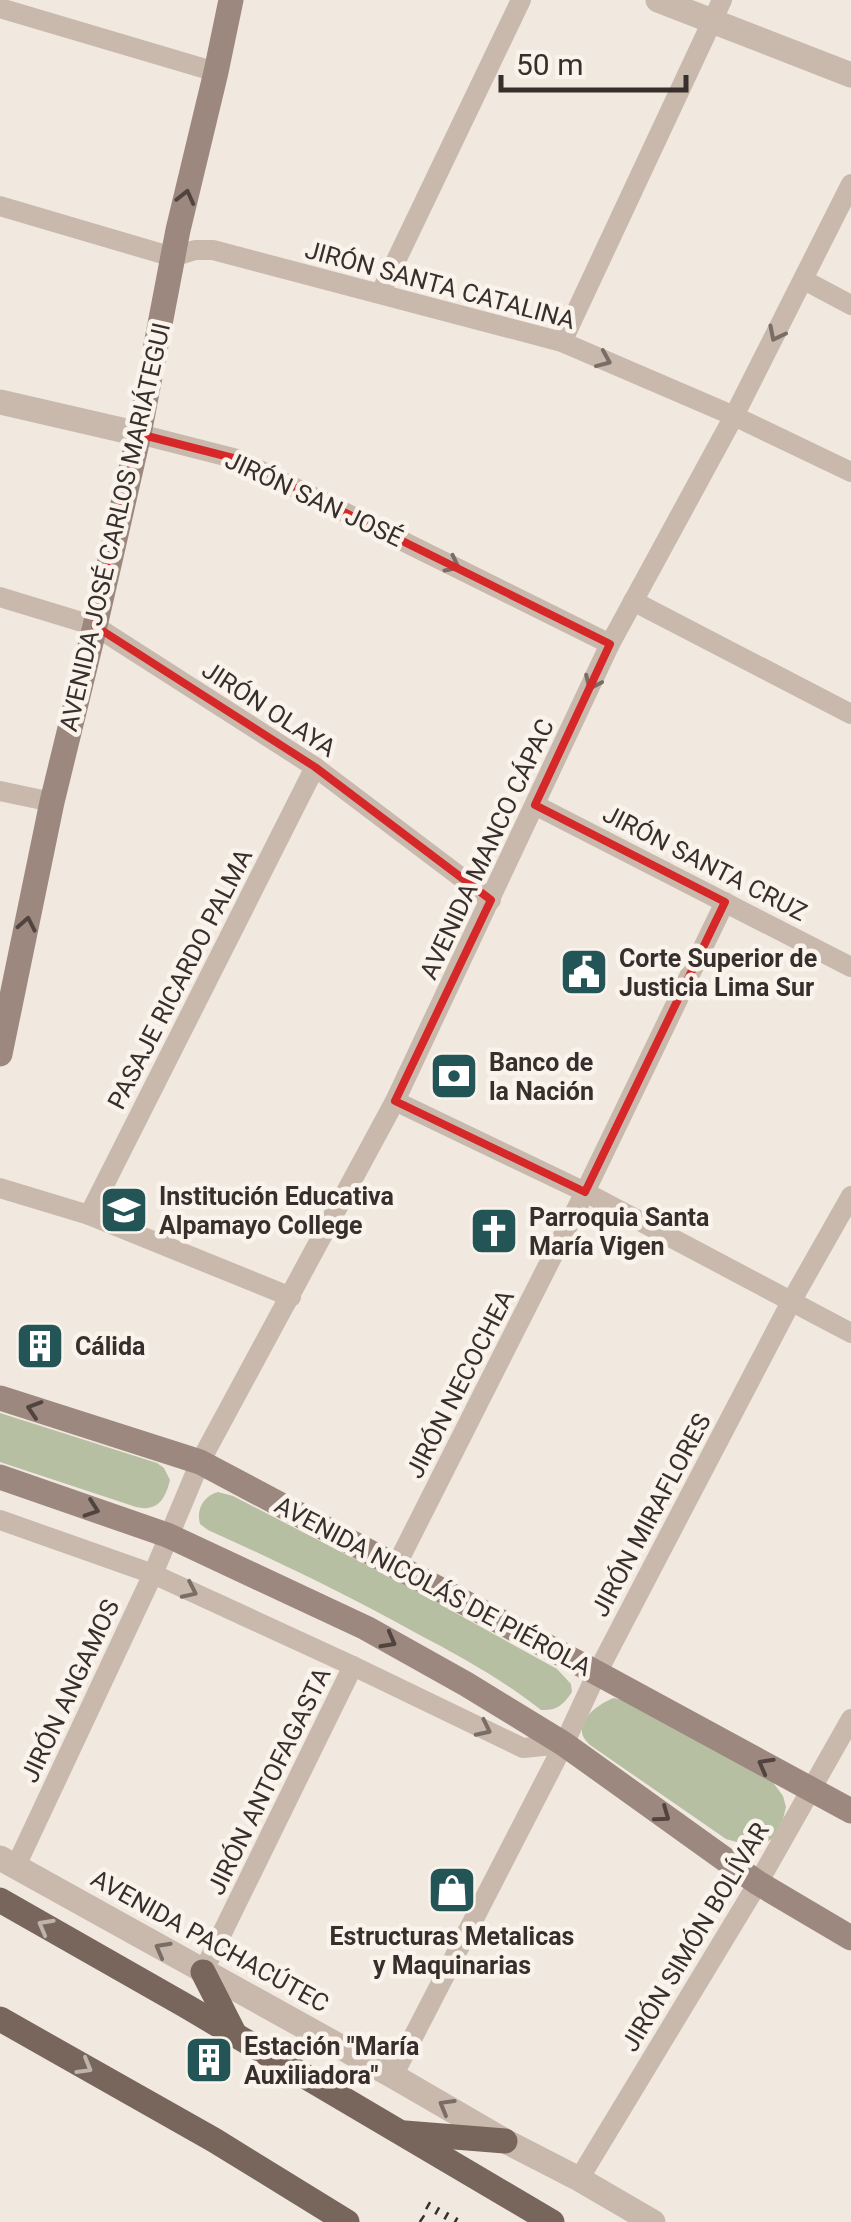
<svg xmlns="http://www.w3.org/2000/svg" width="851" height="2222" font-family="Roboto,sans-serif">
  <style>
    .green { fill: #b6bfa1 }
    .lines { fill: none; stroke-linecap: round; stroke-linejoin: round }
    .minor { stroke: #c9b9ad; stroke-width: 20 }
    .tertiary { stroke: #c9b9ad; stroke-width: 25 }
    .secondary { stroke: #9c887e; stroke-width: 25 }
    .primary { stroke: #78665d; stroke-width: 25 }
    .rail { stroke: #382e2b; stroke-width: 8; stroke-dasharray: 2.5 8; stroke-linecap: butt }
    .oneway { stroke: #514440 }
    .oneway2 { stroke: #796d66 }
    .oneway3 { stroke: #bfb4ac }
    .marked { fill: none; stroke: #d62828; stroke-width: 8; stroke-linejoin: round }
    .labels { text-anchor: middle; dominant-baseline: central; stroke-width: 9; stroke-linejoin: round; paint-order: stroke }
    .street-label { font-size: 25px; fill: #382e2b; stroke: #f9f3ec }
    .poi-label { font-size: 25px; font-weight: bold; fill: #382e2b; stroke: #f9f3ec; text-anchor: start }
  </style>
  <rect width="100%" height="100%" fill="#f1e9e0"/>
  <g class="green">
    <path d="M0 1413 157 1463 164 1468 170 1480C165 1500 157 1512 136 1507L0 1462Z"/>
    <path d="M218 1492 233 1496 407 1586 557 1669 571 1684 572 1692C563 1705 557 1711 541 1710 503 1680 460 1656 416 1633 348 1595 279 1562 208 1530L200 1524C196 1510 203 1496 218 1492Z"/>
    <path d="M614 1698 626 1701 772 1781 783 1796 786 1807 783 1819 773 1838 764 1844 753 1846 740 1843 726 1839 590 1745C586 1741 581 1736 582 1729 583 1715 602 1702 614 1698Z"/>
  </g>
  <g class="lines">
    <g class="minor">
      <path d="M0 8 216 72"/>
      <path d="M0 206 173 257 195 250H213L562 342 734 416 851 472"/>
      <path d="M804 280 851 305"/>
      <path d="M381 292 521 0"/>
      <path d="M562 342 722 0"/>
      <path d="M139 434 237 459 610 644"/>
      <path d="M0 597 95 626 315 767 491 900"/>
      <path d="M633 601 851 714"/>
      <path d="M0 791 52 802"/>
      <path d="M535 805 851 967"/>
      <path d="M395 1101 585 1192 851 1333"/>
      <path d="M0 1188 89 1215 291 1297"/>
      <path d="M89 1215 315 767"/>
      <path d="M0 1520 153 1574 353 1666 523 1748 564 1744"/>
      <path d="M396 1566 585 1192 725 902"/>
      <path d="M15 1868 153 1574 200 1462 395 1101 610 644 734 416 851 184"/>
      <path d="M203 1972 353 1666"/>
      <path d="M393 2076 564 1744 597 1673 792 1300 851 1196"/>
      <path d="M579 2179 758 1883 851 1719"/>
    </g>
    <g class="tertiary">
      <path d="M658 0 851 75"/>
      <path d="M0 402 139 434"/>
      <path d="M0 1858 393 2076 505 2141 579 2179 653 2222"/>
    </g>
    <g class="secondary">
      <path d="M0 1054 52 802 95 626 139 434 178 230 216 72 231 0"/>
      <path d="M0 1398 200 1462 597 1673 851 1811"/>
      <path d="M0 1477 167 1535 366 1628 466 1684 564 1744 758 1883 851 1938"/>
    </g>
    <g class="primary">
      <path d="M0 1900 186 2006 552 2222"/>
      <path d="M203 1972 235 2035"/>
      <path d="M0 2019 214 2140 347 2222"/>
      <path d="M405 2133 505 2141"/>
    </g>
    <g class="rail">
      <path d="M427 2205 457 2222"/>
      <path d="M421 2218 427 2222"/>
    </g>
  </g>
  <defs><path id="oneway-chevron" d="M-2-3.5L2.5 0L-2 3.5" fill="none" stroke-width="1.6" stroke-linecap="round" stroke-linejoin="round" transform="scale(2.5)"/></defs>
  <g class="oneway">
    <use href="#oneway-chevron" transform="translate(186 197) rotate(-76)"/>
    <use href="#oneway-chevron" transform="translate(27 924) rotate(-79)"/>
    <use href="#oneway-chevron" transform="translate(34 1409) rotate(-162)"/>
    <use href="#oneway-chevron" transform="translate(92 1509) rotate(19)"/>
    <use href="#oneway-chevron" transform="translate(389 1641) rotate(29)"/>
    <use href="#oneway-chevron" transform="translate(765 1765) rotate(-151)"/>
    <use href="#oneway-chevron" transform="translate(663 1815) rotate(36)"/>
  </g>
  <g class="oneway2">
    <use href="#oneway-chevron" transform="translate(776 334) rotate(117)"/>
    <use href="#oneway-chevron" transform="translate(604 360) rotate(23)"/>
    <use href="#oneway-chevron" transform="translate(453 565) rotate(27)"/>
    <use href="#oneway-chevron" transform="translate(592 683) rotate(115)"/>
    <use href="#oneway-chevron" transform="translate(190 1591) rotate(25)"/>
    <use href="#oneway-chevron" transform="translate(484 1729) rotate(26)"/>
    <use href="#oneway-chevron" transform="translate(162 1949) rotate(-151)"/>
    <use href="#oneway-chevron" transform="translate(446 2106) rotate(-150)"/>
  </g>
  <g class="oneway3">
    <use href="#oneway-chevron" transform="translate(45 1926) rotate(-151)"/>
    <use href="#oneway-chevron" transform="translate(85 2067) rotate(30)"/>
  </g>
  <path class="marked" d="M139 434 237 459 610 644 535 805 725 902 585 1192 395 1101 491 900 315 767 95 626Z"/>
  <defs>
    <g id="civic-square" transform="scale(2.5)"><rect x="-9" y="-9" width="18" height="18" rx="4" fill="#235456" stroke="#f9f3ec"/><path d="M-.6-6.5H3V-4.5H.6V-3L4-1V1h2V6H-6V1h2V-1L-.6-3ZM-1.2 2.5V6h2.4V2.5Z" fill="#fff"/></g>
    <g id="bank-square" transform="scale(2.5)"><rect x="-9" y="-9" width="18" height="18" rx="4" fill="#235456" stroke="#f9f3ec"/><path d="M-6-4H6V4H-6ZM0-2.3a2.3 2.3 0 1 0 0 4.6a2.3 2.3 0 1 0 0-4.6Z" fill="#fff"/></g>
    <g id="school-square" transform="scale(2.5)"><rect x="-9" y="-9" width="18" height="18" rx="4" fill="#235456" stroke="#f9f3ec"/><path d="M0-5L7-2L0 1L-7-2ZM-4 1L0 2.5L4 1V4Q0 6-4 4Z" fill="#fff"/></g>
    <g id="church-square" transform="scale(2.5)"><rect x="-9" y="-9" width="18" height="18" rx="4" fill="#235456" stroke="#f9f3ec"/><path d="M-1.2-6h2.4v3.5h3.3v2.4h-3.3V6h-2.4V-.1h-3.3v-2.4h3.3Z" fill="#fff"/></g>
    <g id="building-square" transform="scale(2.5)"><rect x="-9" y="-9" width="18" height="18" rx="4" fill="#235456" stroke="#f9f3ec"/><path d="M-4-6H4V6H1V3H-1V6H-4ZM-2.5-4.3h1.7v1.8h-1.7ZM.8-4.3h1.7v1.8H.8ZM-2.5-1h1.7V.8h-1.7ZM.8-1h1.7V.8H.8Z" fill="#fff"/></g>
    <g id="shop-square" transform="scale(2.5)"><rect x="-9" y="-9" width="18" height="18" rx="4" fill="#235456" stroke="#f9f3ec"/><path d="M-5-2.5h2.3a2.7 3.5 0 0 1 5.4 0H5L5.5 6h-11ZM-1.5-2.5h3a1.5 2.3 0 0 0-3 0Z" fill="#fff"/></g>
  </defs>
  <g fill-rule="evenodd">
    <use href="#civic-square" x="584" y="972"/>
    <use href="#bank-square" x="454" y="1076"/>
    <use href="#school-square" x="124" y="1210"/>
    <use href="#church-square" x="494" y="1231"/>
    <use href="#building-square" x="40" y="1346"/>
    <use href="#shop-square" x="452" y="1890"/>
    <use href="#building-square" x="209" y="2060"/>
  </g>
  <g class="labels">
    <g class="street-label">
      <text transform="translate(440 285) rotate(15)">JIRÓN SANTA CATALINA</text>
      <text transform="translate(314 499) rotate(25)">JIRÓN SAN JOSÉ</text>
      <text transform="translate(115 527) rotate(-77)">AVENIDA JOSÉ CARLOS MARIÁTEGUI</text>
      <text transform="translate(269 709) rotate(33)">JIRÓN OLAYA</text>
      <text transform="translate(487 849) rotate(-65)">AVENIDA MANCO CÁPAC</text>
      <text transform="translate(705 863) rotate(27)">JIRÓN SANTA CRUZ</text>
      <text transform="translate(180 979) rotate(-63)">PASAJE RICARDO PALMA</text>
      <text transform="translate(460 1384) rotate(-63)">JIRÓN NECOCHEA</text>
      <text transform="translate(651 1515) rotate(-62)">JIRÓN MIRAFLORES</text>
      <text transform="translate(433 1586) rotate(28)">AVENIDA NICOLÁS DE PIÉROLA</text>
      <text transform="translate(70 1691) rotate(-65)">JIRÓN ANGAMOS</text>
      <text transform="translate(269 1781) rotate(-64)">JIRÓN ANTOFAGASTA</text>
      <text transform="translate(695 1937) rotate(-59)">JIRÓN SIMÓN BOLÍVAR</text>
      <text transform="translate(210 1941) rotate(29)">AVENIDA PACHACÚTEC</text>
    </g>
    <g class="poi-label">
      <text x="619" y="958">Corte Superior de<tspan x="619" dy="29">Justicia Lima Sur</tspan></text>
      <text x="489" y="1062">Banco de<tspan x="489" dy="29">la Nación</tspan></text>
      <text x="159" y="1196">Institución Educativa<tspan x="159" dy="29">Alpamayo College</tspan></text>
      <text x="529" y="1217">Parroquia Santa<tspan x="529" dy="29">María Vigen</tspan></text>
      <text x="75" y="1346">Cálida</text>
      <text x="452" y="1936" text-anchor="middle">Estructuras Metalicas<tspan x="452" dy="29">y Maquinarias</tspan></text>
      <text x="244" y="2046">Estación "María<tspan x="244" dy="29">Auxiliadora"</tspan></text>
    </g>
  </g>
  <path d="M501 75v15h185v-15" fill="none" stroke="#382e2b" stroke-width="5"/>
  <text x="516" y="75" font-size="30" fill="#382e2b" stroke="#f9f3ec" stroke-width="8" paint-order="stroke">50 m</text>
</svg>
